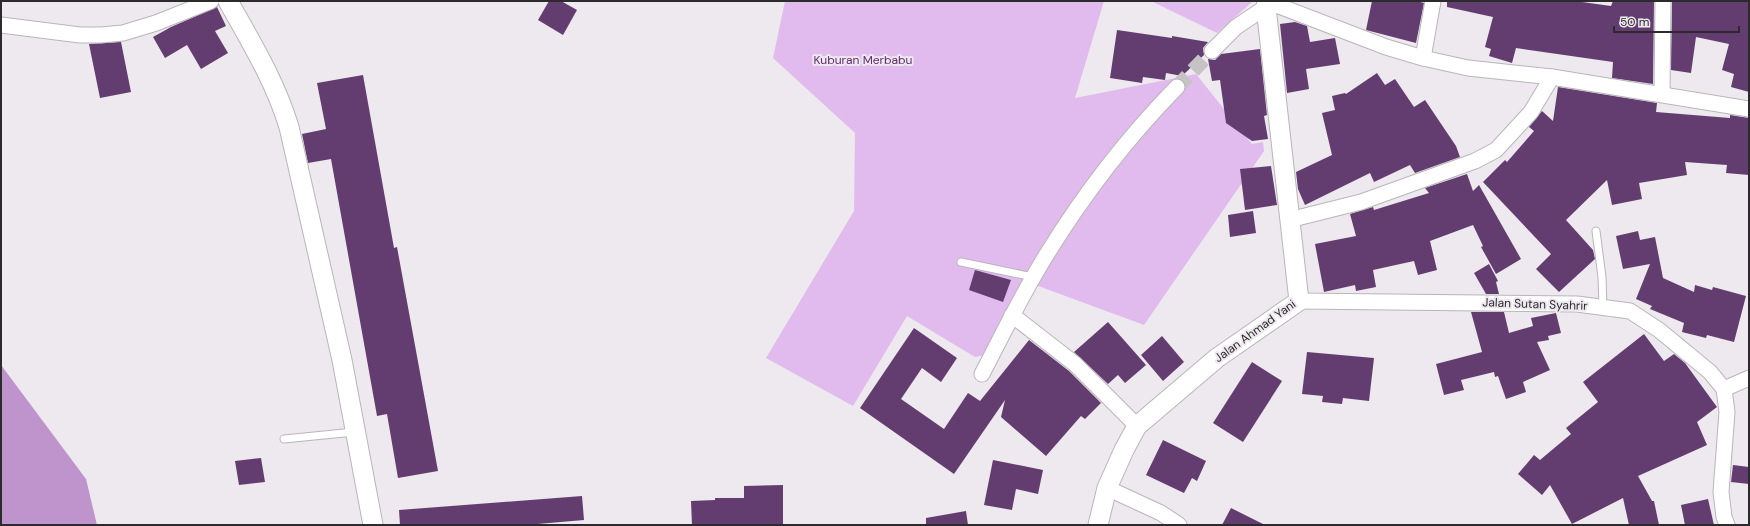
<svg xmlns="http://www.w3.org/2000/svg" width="1750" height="526" font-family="'DM Sans',sans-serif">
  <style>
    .green { fill: #e2bbee }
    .water { fill: #bf93cb }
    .building { fill: #643d70 }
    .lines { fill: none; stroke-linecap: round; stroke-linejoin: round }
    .minor-tunnel { stroke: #c6c3c7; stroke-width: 15; stroke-dasharray: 15 8; stroke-linecap: butt }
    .service-casing { stroke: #b9b5ba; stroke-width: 9 }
    .minor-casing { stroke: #b9b5ba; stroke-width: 17 }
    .tertiary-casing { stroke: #b9b5ba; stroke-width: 21 }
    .service { stroke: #fff; stroke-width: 7 }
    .minor { stroke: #fff; stroke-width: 15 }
    .tertiary { stroke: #fff; stroke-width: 19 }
    .labels { text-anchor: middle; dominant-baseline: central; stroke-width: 4; stroke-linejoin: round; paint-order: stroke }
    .park-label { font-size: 12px; fill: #612b70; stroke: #ede9ee }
    .street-label { font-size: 12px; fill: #2c2a2c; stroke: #ede9ee }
  </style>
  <rect width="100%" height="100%" fill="#ede9ee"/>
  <g class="green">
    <path d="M785 1H1104L1075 98 1196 74 1252 144 1263 142 1264 151 1144 325 1022 280 985 355 975 357 907 316 853 406 766 358 854 211 855 133 773 58Z"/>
    <path d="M1151 1H1250L1252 2 1217 33Z"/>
  </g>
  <path class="water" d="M1 365 86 479 97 525H1Z"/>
  <g class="building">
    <path d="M549 1H561L577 10 563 35 538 20Z"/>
    <path d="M1372 1H1417L1424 3 1416 43 1366 30Z"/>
    <path d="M1447 1H1575L1611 6 1613 1H1654L1653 84 1612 78 1613 62 1516 48 1512 63 1489 56 1491 49 1485 47 1493 17 1447 7Z"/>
    <path d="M1672 1H1749V92L1731 87 1734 74 1722 70 1729 44 1696 37 1691 73 1671 70Z"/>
    <path d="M217 7 226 26 215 31 228 53 201 69 187 45 165 58 153 37 171 27Z"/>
    <path d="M1295 22 1307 26 1310 42 1335 38 1340 64 1306 69 1309 89 1287 93 1280 24Z"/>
    <path d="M1117 30 1172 38V36L1208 42 1203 48 1204 55 1182 76 1166 73 1165 80 1143 77 1142 83 1110 78Z"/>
    <path d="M121 42 131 92 100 98 89 44Z"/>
    <path d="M1260 49 1267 115 1264 116 1268 139 1252 141 1226 123 1220 80 1212 81 1208 59 1215 60 1221 54Z"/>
    <path d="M1377 73 1385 85 1395 79 1414 107 1425 100 1456 146 1460 157 1415 173 1410 165 1374 182 1370 173 1305 205 1298 189 1296 172 1332 155 1322 113 1335 110 1332 96 1345 93 1346 94Z"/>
    <path d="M363 75 394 248 397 247 438 471 398 478 387 414 377 416 331 159 308 163 302 134 326 129 317 83Z"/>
    <path d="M1558 87 1657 103 1656 112 1730 118V115L1749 118V175L1726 173 1727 165 1685 162 1687 175 1639 183 1642 199 1612 205 1607 180 1566 220 1593 250 1595 259 1559 292 1536 269 1551 254 1483 182 1505 160 1507 162 1534 131 1529 127 1542 111 1553 121Z"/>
    <path d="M1271 166 1277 205 1245 210 1240 169Z"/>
    <path d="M1467 174 1473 191 1479 185 1521 259 1496 274 1481 247 1483 246 1473 225 1430 241 1437 270 1418 275 1414 261 1373 270 1376 287 1356 291 1355 285 1324 292 1315 244 1356 236 1350 214 1373 207 1374 210 1429 193 1425 188Z"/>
    <path d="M1253 211 1256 233 1230 237 1228 215Z"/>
    <path d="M1638 231 1640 240 1655 237 1663 278 1694 292 1695 285 1712 290 1713 287 1746 296 1734 342 1707 335 1706 338 1682 332 1684 323 1650 309 1652 306 1636 299 1650 264 1623 269 1616 236Z"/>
    <path d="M1489 264 1498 281 1496 282 1499 294H1486L1474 273Z"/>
    <path d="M975 270 1011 280 1003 302 969 290Z"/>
    <path d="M1471 312H1504L1509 333 1533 326 1531 318 1556 313 1561 333 1548 336 1549 340 1537 342 1550 370 1523 382 1526 392 1506 399 1498 376 1495 377 1494 372 1461 380 1464 390 1444 395 1436 364 1482 352Z"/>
    <path d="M1108 322 1146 365 1125 383 1118 375 1108 384 1074 352Z"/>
    <path d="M914 328 957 358 941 382 922 368 901 399 944 429 968 393 980 401 1029 340 1069 371 1101 403 1085 419 1081 416 1046 456 1001 417 1005 400 954 474 860 408Z"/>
    <path d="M1644 334 1664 361 1674 354 1685 363 1717 407 1697 422 1707 445 1638 476 1652 501H1654L1659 525H1629L1623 498 1572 524 1550 485 1542 495 1518 474 1534 455 1540 460 1571 434 1566 428 1598 402 1583 382Z"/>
    <path d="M1162 336 1184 362 1163 381 1141 355Z"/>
    <path d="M1307 352 1374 358 1369 401 1343 398 1342 404 1322 402 1323 396 1302 394Z"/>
    <path d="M1252 362 1282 381 1243 442 1213 423Z"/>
    <path d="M1163 440 1206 461 1197 481 1192 478 1184 493 1146 475Z"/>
    <path d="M261 458 265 482 239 485 235 461Z"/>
    <path d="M993 460 1043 470 1038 494 1016 489 1012 510 984 505Z"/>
    <path d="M1733 465 1749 467V484L1731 482Z"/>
    <path d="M783 485V525H692L691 501 715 500V498H744V486Z"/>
    <path d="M582 496 584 520 526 525H400L399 510Z"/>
    <path d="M1708 499 1714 525H1685L1681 505Z"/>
    <path d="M1231 508 1265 525H1222Z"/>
    <path d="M966 511 968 525H926V518Z"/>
  </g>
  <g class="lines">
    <path class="minor-tunnel" d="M1177 87 1212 51"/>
    <g class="service-casing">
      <g id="service">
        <path d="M1596 231 1602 277 1603 308"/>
        <path d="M961 262 1033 277"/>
        <path d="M284 439 354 432"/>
      </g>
    </g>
    <g class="minor-casing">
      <g id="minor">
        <path d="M1266 1 1386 47 1423 58 1468 68 1552 77 1749 109"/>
        <path d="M1 25 80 35H101L123 33 156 23 211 1"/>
        <path d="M1212 51 1236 27 1266 7"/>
        <path d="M1423 58 1433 1"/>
        <path d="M1662 94 1663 1"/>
        <path d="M1289 220 1361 202 1475 161 1496 150 1531 112 1552 77"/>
        <path d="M1299 301 1577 304 1630 311 1659 330 1710 372 1724 389 1727 412 1721 492 1724 517 1727 525"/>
        <path d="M1012 315 1075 364 1137 426"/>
        <path d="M982 374C1003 334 1023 292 1047 254 1084 194 1128 137 1177 87"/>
        <path d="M1724 389 1749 378"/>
        <path d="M1107 488 1161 513 1179 525"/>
      </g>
    </g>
    <g class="tertiary-casing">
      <g id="tertiary">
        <path d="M228 1C251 42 275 81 289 127L342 360 373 525"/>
        <path d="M1098 525 1107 488 1124 450 1137 426 1217 358 1299 301 1266 7 1267 1"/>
      </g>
    </g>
    <use href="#service" class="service"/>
    <use href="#minor" class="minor"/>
    <use href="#tertiary" class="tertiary"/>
  </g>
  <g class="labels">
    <g class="park-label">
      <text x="863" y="60">Kuburan Merbabu</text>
    </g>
    <g class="street-label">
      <text transform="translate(1535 304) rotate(2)">Jalan Sutan Syahrir</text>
      <text transform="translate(1255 331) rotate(-36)">Jalan Ahmad Yani</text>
    </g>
  </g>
  <rect width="1750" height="526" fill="none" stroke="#2c2a2c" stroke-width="4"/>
  <path d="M1614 26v6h125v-6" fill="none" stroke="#2c2a2c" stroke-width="2"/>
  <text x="1620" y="26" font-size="12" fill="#2c2a2c" stroke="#ede9ee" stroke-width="3" paint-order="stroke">50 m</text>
</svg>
